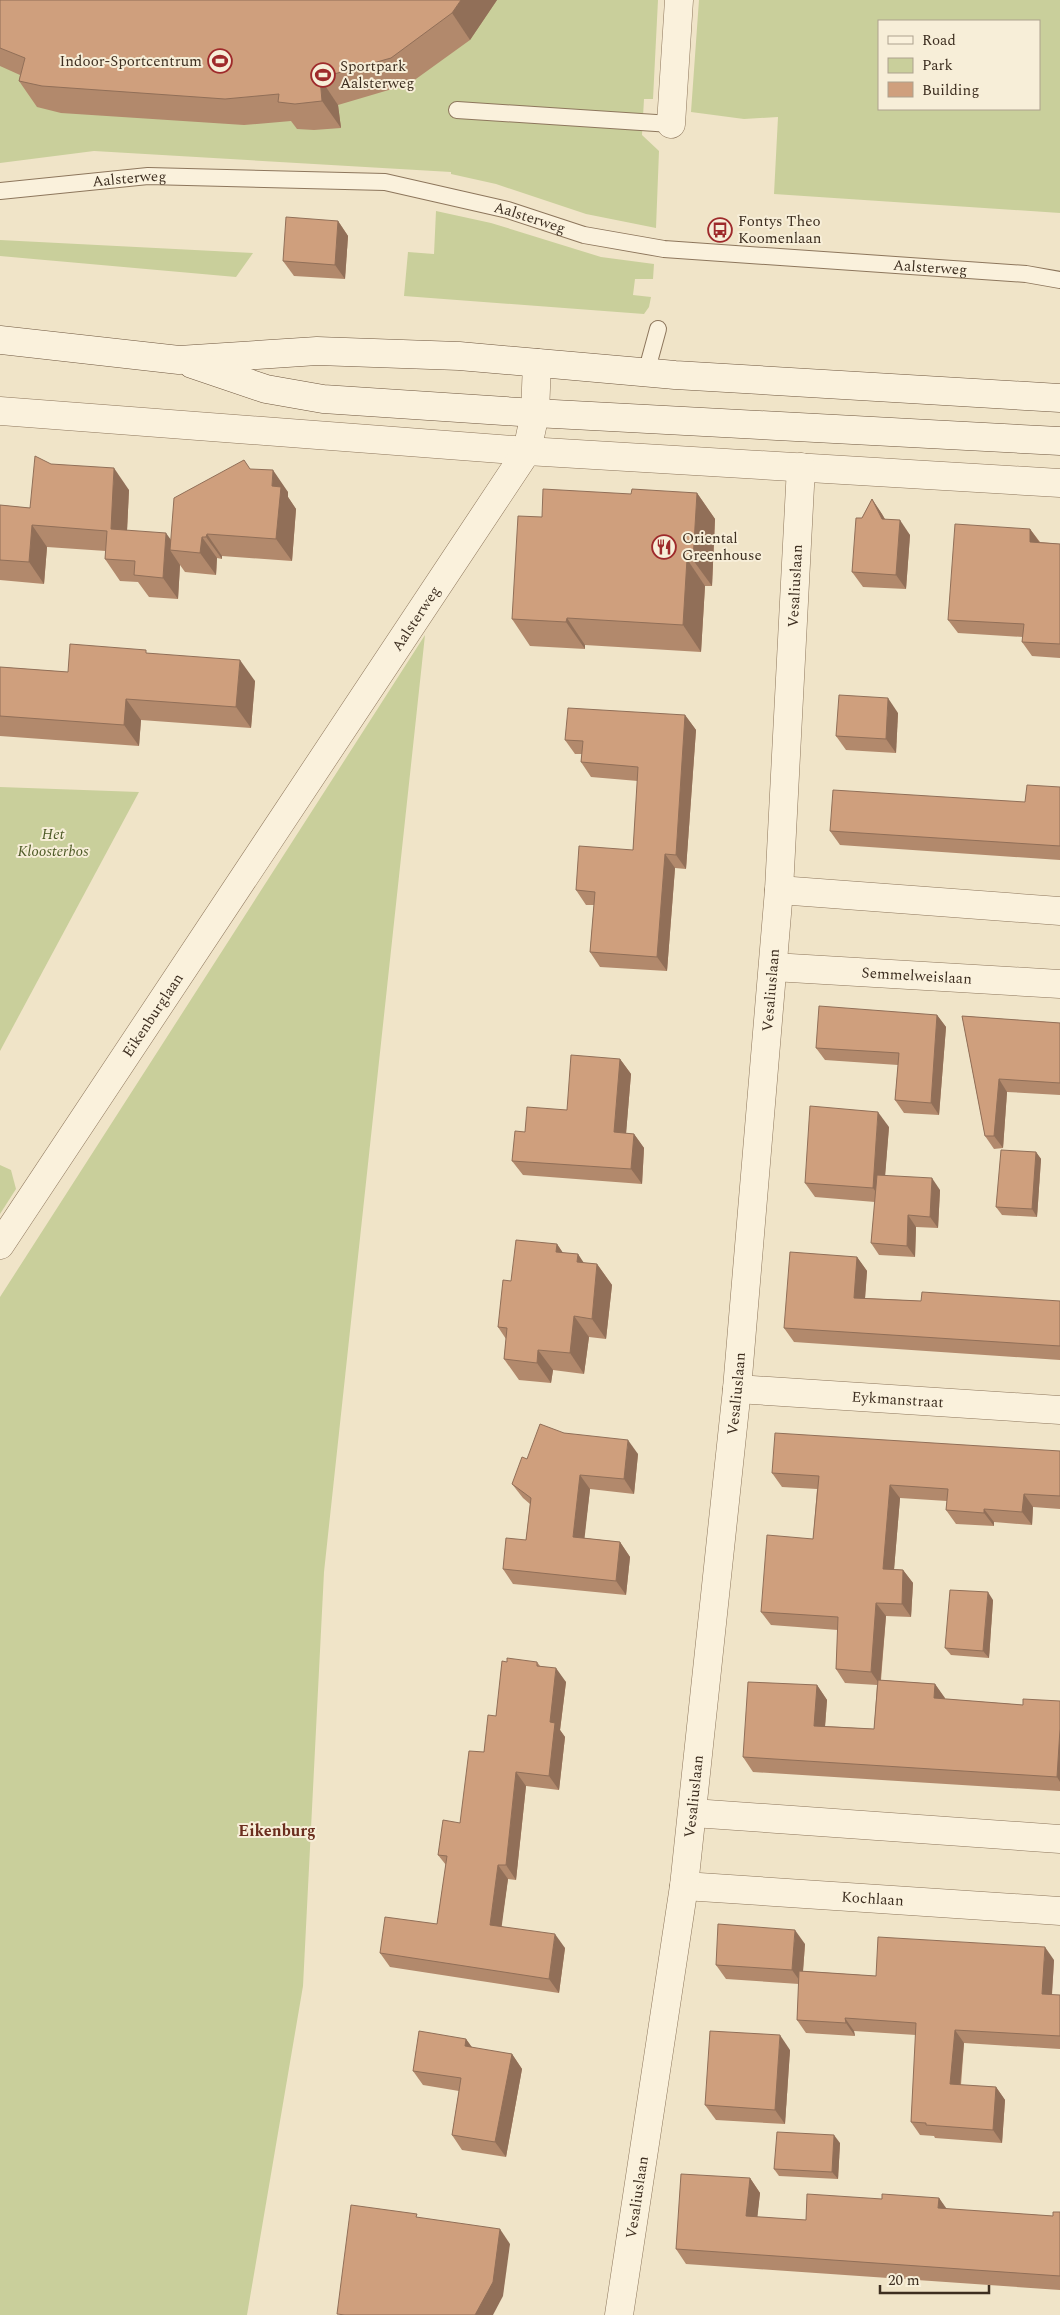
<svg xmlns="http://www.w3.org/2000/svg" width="1060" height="2315" font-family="Spectral,serif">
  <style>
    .green { fill: #c9cf9b; fill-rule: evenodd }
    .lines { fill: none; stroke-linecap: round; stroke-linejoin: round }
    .lane-casing { stroke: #8d765c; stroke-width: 18 }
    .street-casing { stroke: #8d765c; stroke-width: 29 }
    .secondary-casing { stroke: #6f573f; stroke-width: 29 }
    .lane { stroke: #faf1dc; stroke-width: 16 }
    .street { stroke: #faf1dc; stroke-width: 28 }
    .secondary { stroke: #faf1dc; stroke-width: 28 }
    .wall { fill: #b2896c }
    .shaded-wall { fill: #916f58 }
    .building { fill: #cf9f7d; stroke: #916f58 }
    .labels { text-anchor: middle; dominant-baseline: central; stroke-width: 4; stroke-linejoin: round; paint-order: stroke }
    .poi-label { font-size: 15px; fill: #3d2e20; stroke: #f7eed8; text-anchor: start }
    .street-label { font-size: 15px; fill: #3d2e20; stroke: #f7eed8 }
    .park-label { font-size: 15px; font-style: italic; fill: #4d5a26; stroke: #f7eed8 }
    .neighbourhood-label { font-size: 16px; font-weight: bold; fill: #6b2e1e; stroke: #f7eed8 }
  </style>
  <rect width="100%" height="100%" fill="#f0e4c8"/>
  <g class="green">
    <path d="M0 0H658L653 99H644L642 135 659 151 656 228 586 214 496 184 451 174V172L94 151 0 163Z"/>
    <path d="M699 0H1060V213L774 194 778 117 744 119 691 112ZM879 21H1039V109H879Z"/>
    <path d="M436 211 491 223 601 257 654 264 653 279H635L633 295 651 297 649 307 644 314 404 296 408 252 434 254Z"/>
    <path d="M0 240 253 253 236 277 0 256Z"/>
    <path d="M425 635 324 1572 303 1986 247 2315H0V1297Z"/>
    <path d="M0 787 139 792 0 1051Z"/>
    <path d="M0 1165 11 1170 16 1189 0 1214Z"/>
  </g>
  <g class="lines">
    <g class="lane-casing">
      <g id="lane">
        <path d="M457 110 671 124"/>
        <path id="s1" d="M0 191 148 176 385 182 508 210 584 235 664 249 1026 274 1060 280"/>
        <path d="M646 373 658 329"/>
      </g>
    </g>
    <g class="street-casing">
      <g id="street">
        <path d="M671 124 679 0"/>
        <path d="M0 411 527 451 1060 483"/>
        <path d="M779 890 1060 911"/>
        <path id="s2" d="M773 967 1060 984"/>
        <path id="s3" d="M0 1245 527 451 535 413 537 363"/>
        <path id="s4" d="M737 1389 1060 1410"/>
        <path d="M693 1813 1060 1839"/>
        <path id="s5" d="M684 1886 1060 1911"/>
        <path id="s6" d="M619 2315 684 1886 737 1389 779 890 801 467"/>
      </g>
    </g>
    <g class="secondary-casing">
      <g id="secondary">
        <path d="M0 340 179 360 317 351 459 356 675 375 1060 398"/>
        <path d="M192 364 266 389 323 399 535 413 1060 441"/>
      </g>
    </g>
    <use href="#lane" class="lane"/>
    <use href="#street" class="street"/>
    <use href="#secondary" class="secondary"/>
  </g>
  <g class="wall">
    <path d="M0 0H497L470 40 409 84 338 105 341 128 314 130 297 129 291 121 244 125 61 113 37 107 19 81 20 75 0 66Z"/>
    <path d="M338 221 348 236 345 279 294 276 283 261Z"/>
    <path d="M51 464 129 490 127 531 171 540 250 469 288 492V497L296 509 292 561 222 556V559L217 558 216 575 185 572 180 565 178 599 149 597 138 582 120 581 105 559 106 551 47 547 44 584 0 580V505L30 508Z"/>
    <path d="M697 493 715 519 712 586H705L701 652 585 645V649L530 646 512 619 542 517 631 494Z"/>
    <path d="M872 499 885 519 910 535 906 589 863 587 852 572 862 518Z"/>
    <path d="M1030 529 1040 542 1060 544V658L1032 656 1022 642 1023 637 958 633 948 620Z"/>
    <path d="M149 653 255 681 251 728 141 720 139 746 0 736V667L68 672Z"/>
    <path d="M898 713 896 753 846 750 836 736Z"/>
    <path d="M685 715 696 730 686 869 675 868 667 971 600 967 590 952 594 905H586L576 890 633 850 638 781 591 777 581 762 582 754H575L565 740Z"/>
    <path d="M1060 787V860L840 845 830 831 1025 802Z"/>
    <path d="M937 1015 946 1027 939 1115 904 1113 895 1100 898 1065 825 1060 816 1048Z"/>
    <path d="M962 1016 1060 1023V1095L1007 1092 1003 1148 994 1149 985 1136Z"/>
    <path d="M620 1059 631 1074 626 1133 634 1134 644 1148 642 1184 523 1175 512 1161 525 1132 567 1110Z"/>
    <path d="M889 1127 885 1175 940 1190 938 1228 916 1227 915 1257 879 1255 871 1243 875 1202 815 1197 805 1183Z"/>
    <path d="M1036 1152 1041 1159 1037 1217 1002 1215 996 1207Z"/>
    <path d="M557 1244 563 1253 578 1254 583 1263 597 1264 612 1285 606 1339 589 1337 584 1374 553 1370 551 1383 519 1380 504 1359 506 1339 498 1327 511 1281Z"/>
    <path d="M857 1257 867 1271 865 1298 921 1301H1060V1360L794 1342 784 1328Z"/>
    <path d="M564 1433 638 1454 634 1494 590 1489 584 1538 620 1542 630 1557 626 1595 513 1584 503 1569 526 1540 530 1504 523 1498 512 1484 527 1459Z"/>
    <path d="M1060 1451V1509L1033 1507 1032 1525 994 1522V1526L956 1524 946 1510 947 1501 900 1498 894 1569 903 1570 913 1583 911 1617 886 1616 881 1680 935 1684 945 1699 1023 1705 1060 1701V1791L753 1772 743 1757 817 1685 827 1700 825 1726 874 1729 877 1685 845 1683 836 1669 838 1630 771 1625 761 1612 813 1539 817 1489 782 1487 772 1473Z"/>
    <path d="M993 1600 989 1658 951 1655 945 1648Z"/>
    <path d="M507 1662H537L540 1666 566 1682 560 1730 565 1737 559 1790 526 1786 516 1880 508 1879 501 1926 565 1948 559 1993 390 1967 380 1953 437 1924 446 1865 438 1855 460 1823 496 1716Z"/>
    <path d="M805 1944 803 1971 876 1976 1054 1960 1052 1995H1060V2049L964 2043 961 2085 996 2087 1005 2100 1002 2143 935 2138 934 2136 920 2135 911 2122 916 2035 854 2031 855 2036 806 2033 797 2020 799 1984 726 1979 716 1965Z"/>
    <path d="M466 2039 472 2048 512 2054 522 2069 506 2157 462 2150 452 2135 459 2091 423 2085 413 2071Z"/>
    <path d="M790 2050 785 2124 716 2120 705 2105Z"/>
    <path d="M840 2143 838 2179 779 2176 774 2169Z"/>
    <path d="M750 2178 760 2193 757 2217 806 2220 882 2199 939 2198 946 2209 1053 2216 1060 2212V2290L686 2264 676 2249Z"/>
  </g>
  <g class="shaded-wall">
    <path d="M461 0H497L470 40 452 13Z"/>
    <path d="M320 78 338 105 341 128 322 101Z"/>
    <path d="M338 221 348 236 345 279 335 265Z"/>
    <path d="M114 468 129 490 126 551 111 529Z"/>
    <path d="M273 470 288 492V497L296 509 292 561 276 539 272 486Z"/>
    <path d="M697 493 715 519 712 586 693 560Z"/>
    <path d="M872 499 882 514 893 534 882 519Z"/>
    <path d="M900 520 910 535 906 589 896 575Z"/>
    <path d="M32 525 47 547 44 584 29 562Z"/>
    <path d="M1030 529 1040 543 1030 542Z"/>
    <path d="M166 533 179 551 170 550 180 565 178 599 163 578Z"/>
    <path d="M207 534 222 556V559L206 537Z"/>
    <path d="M202 537 217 558 216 575 200 553Z"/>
    <path d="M687 559 705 586 701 652 683 625Z"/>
    <path d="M567 618 585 645V649L566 622Z"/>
    <path d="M240 660 255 681 251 728 236 707Z"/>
    <path d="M888 698 898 713 896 753 886 739Z"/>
    <path d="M126 699 141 720 139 746 124 725Z"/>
    <path d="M685 715 696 730 686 869 676 855Z"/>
    <path d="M665 854 675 868 667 971 657 957Z"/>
    <path d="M937 1015 946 1027 939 1115 931 1103Z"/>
    <path d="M620 1059 631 1074 625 1146 614 1132Z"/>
    <path d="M999 1079 1007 1092 1003 1148 994 1136Z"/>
    <path d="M878 1112 889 1127 883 1202 873 1188Z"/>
    <path d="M634 1134 644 1148 642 1184 631 1169Z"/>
    <path d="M1036 1152 1041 1159 1037 1217 1032 1209Z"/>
    <path d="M932 1178 940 1190 938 1228 930 1217Z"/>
    <path d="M908 1215 916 1227 915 1257 907 1246Z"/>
    <path d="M557 1244 571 1265 556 1252Z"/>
    <path d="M578 1254 592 1275 577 1262Z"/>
    <path d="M857 1257 867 1271 864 1312 854 1298Z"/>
    <path d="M597 1264 612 1285 606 1339 592 1319Z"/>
    <path d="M574 1316 589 1337 584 1374 570 1353Z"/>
    <path d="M538 1350 553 1370 551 1383 537 1363Z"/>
    <path d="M628 1440 638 1454 634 1494 624 1479Z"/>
    <path d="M580 1475 590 1489 583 1552 573 1537Z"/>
    <path d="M890 1485 900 1498 893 1582 883 1569Z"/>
    <path d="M1024 1494 1033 1507 1032 1525 1022 1512Z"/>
    <path d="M984 1509 994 1522V1526L984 1513Z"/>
    <path d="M620 1542 630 1557 626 1595 616 1581Z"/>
    <path d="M903 1570 913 1583 911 1617 902 1604Z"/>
    <path d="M988 1592 993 1600 989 1658 983 1651Z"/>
    <path d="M876 1603 886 1616 880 1685 871 1672Z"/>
    <path d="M556 1668 566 1682 560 1730 565 1737 559 1790 549 1776 550 1722Z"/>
    <path d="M935 1684 945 1698 944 1712 934 1698Z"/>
    <path d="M817 1685 827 1700 824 1740 814 1726Z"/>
    <path d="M1060 1729V1782L1057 1777Z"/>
    <path d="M516 1772 526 1786 516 1880 506 1865Z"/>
    <path d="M498 1865 508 1879 500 1939 490 1925Z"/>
    <path d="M795 1930 805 1944 802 1984 792 1970Z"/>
    <path d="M555 1934 565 1948 559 1993 549 1979Z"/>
    <path d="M1045 1947 1054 1960 1051 2007 1042 1994Z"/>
    <path d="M845 2018 854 2031 855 2036 846 2023Z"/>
    <path d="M955 2030 964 2043 959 2097 950 2084Z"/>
    <path d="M780 2035 790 2050 785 2124 775 2110Z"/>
    <path d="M466 2039 477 2054 465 2046Z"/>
    <path d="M512 2054 522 2069 506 2157 495 2142Z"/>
    <path d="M996 2087 1005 2100 1002 2143 993 2130Z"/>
    <path d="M834 2135 840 2143 838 2179 832 2172Z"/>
    <path d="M750 2178 760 2193 756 2230 746 2216Z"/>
    <path d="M939 2198 949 2212 938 2208Z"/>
    <path d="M500 2229 510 2244 503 2296 493 2315H475Z"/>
  </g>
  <g class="building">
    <path d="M0 0H461L452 13 391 58 320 78 322 101 295 104 278 102 279 94 225 99 42 86 19 81 25 58 0 48Z"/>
    <path d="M286 217 338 221 335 265 283 261Z"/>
    <path d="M35 456 51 464 114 468 111 529 166 533 163 578 134 575 135 561 105 559 107 531 32 525 29 562 0 560V505L30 508Z"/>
    <path d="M244 460 250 469 273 470 272 486 281 487 276 539 207 534 206 537H202L200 553 170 550 174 498Z"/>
    <path d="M543 489 631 494 632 489 697 493 693 560 687 559 683 625 567 618 566 622 512 619 518 516 542 517Z"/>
    <path d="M872 499 882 519 900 520 896 575 852 572 856 518H862Z"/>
    <path d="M955 524 1030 529V542L1060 544V644L1022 642 1024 624 948 620Z"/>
    <path d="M70 644 146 650V653L240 660 236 707 126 699 124 725 0 716V667L68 672Z"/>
    <path d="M839 695 888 698 886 739 836 736Z"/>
    <path d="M568 708 685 715 676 855 665 854 657 957 590 952 595 892 576 890 579 846 633 850 638 767 581 762 583 741 565 740Z"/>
    <path d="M1027 785 1060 787V846L830 831 833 790 1025 802Z"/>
    <path d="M819 1006 937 1015 931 1103 895 1100 899 1053 816 1048Z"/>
    <path d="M962 1016 1060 1023V1083L999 1079 994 1136H985Z"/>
    <path d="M571 1055 620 1059 614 1132 634 1134 631 1169 512 1161 515 1131 525 1132 527 1107 567 1110Z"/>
    <path d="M810 1106 878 1112 873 1188 805 1183Z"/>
    <path d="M1001 1150 1036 1152 1032 1209 996 1207Z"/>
    <path d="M877 1175 932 1178 930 1217 908 1215 907 1246 871 1243Z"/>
    <path d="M516 1240 557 1244 556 1252 578 1254 577 1262 597 1264 592 1319 574 1316 570 1353 538 1350 537 1363 504 1359 507 1328 498 1327 503 1280 511 1281Z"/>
    <path d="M790 1252 857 1257 854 1298 921 1301 922 1292 1060 1301V1346L784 1328Z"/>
    <path d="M540 1424 564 1433 628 1440 624 1479 580 1475 573 1537 620 1542 616 1581 503 1569 506 1538 526 1540 531 1498 512 1484 522 1457 527 1459Z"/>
    <path d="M775 1433 1060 1451V1496L1024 1494 1022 1512 984 1509V1513L946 1510 948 1489 890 1485 883 1569 903 1570 902 1604 876 1603 871 1672 836 1669 838 1617 761 1612 767 1535 813 1539 819 1476 772 1473Z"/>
    <path d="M950 1590 988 1592 983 1651 945 1648Z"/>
    <path d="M507 1658 537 1662V1666L556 1668 550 1722 555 1723 549 1776 516 1772 506 1865H498L490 1925 555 1934 549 1979 380 1953 385 1917 437 1924 447 1856 438 1855 443 1820 460 1823 469 1751 484 1752 488 1715 496 1716 502 1661 507 1662Z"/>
    <path d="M878 1680 935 1684 934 1698 1023 1705V1699L1060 1701V1729L1057 1777 743 1757 748 1682 817 1685 814 1726 874 1729Z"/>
    <path d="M718 1924 795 1930 792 1970 716 1965Z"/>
    <path d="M878 1937 1045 1947 1042 1994 1060 1995V2036L955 2030 950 2084 996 2087 993 2130 926 2125V2123L911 2122 916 2023 845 2018 846 2023 797 2020 799 1971 876 1976Z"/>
    <path d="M419 2031 466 2039 465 2046 512 2054 495 2142 452 2135 461 2078 413 2071Z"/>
    <path d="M710 2031 780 2035 775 2110 705 2105Z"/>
    <path d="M777 2132 834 2135 832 2172 774 2169Z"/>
    <path d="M681 2174 750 2178 746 2216 806 2220 807 2194 882 2199V2194L939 2198 938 2208 1053 2216V2212H1060V2276L676 2249Z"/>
    <path d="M351 2205 417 2214 416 2217 500 2229 493 2282 475 2315H345L337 2314Z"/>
  </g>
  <defs>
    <g id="stadium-ring" transform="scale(1.25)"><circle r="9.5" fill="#f7eed8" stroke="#9e2a2b" stroke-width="1.5"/><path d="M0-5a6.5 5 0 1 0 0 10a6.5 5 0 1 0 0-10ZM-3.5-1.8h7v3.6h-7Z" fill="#9e2a2b"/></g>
    <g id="bus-ring" transform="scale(1.25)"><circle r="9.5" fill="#f7eed8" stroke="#9e2a2b" stroke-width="1.5"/><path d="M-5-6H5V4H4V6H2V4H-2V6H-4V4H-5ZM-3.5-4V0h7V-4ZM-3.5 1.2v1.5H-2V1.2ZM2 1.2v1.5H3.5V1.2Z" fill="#9e2a2b"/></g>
    <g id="restaurant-ring" transform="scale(1.25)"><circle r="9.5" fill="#f7eed8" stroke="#9e2a2b" stroke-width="1.5"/><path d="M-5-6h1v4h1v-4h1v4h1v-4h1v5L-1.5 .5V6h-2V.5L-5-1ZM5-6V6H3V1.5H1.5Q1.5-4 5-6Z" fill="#9e2a2b"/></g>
  </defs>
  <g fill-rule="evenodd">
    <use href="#stadium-ring" x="220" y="61"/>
    <use href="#stadium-ring" x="323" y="75"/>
    <use href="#bus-ring" x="720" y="230"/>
    <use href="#restaurant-ring" x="664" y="547"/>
  </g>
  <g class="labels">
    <g class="poi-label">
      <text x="202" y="61" text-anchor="end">Indoor-Sportcentrum</text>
      <text x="340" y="66">Sportpark<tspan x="340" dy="17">Aalsterweg</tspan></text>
      <text x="738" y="221">Fontys Theo<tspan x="738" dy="17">Koomenlaan</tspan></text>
      <text x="682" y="538">Oriental<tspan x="682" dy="17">Greenhouse</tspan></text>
    </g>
    <g class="street-label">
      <text stroke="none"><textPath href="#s1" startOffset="130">Aalsterweg</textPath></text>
      <text stroke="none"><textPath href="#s1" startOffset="535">Aalsterweg</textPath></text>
      <text stroke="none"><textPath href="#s1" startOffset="940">Aalsterweg</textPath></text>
      <text stroke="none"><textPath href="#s6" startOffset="1739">Vesaliuslaan</textPath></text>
      <text stroke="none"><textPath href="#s3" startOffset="752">Aalsterweg</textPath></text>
      <text stroke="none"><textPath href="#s2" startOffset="144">Semmelweislaan</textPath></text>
      <text stroke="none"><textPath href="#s6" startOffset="1334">Vesaliuslaan</textPath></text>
      <text stroke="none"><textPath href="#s3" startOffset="276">Eikenburglaan</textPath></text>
      <text stroke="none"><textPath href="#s6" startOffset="929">Vesaliuslaan</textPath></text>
      <text stroke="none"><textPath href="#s4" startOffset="161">Eykmanstraat</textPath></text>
      <text stroke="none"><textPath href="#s6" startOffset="524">Vesaliuslaan</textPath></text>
      <text stroke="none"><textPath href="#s5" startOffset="189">Kochlaan</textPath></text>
      <text stroke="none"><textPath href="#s6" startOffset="119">Vesaliuslaan</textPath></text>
    </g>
    <g class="park-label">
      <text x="53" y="834">Het<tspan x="53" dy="17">Kloosterbos</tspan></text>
    </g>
    <g class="neighbourhood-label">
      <text x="277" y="1831">Eikenburg</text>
    </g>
  </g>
  <rect x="878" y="20" width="162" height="90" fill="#f7eed8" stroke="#ada18e"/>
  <rect x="888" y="36" width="25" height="8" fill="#faf1dc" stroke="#ada18e"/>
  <text x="922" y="45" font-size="15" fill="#3d2e20">Road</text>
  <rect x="888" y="58" width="25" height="15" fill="#c9cf9b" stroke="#ada18e"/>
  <text x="922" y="70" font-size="15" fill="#3d2e20">Park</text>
  <rect x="888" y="82" width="25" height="15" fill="#cf9f7d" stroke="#ada18e"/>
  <text x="922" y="95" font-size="15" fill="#3d2e20">Building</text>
  <path d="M880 2285v8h109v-8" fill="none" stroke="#3d2e20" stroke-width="2.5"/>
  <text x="888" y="2285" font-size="15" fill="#3d2e20" stroke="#f7eed8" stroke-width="4" paint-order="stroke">20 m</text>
</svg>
